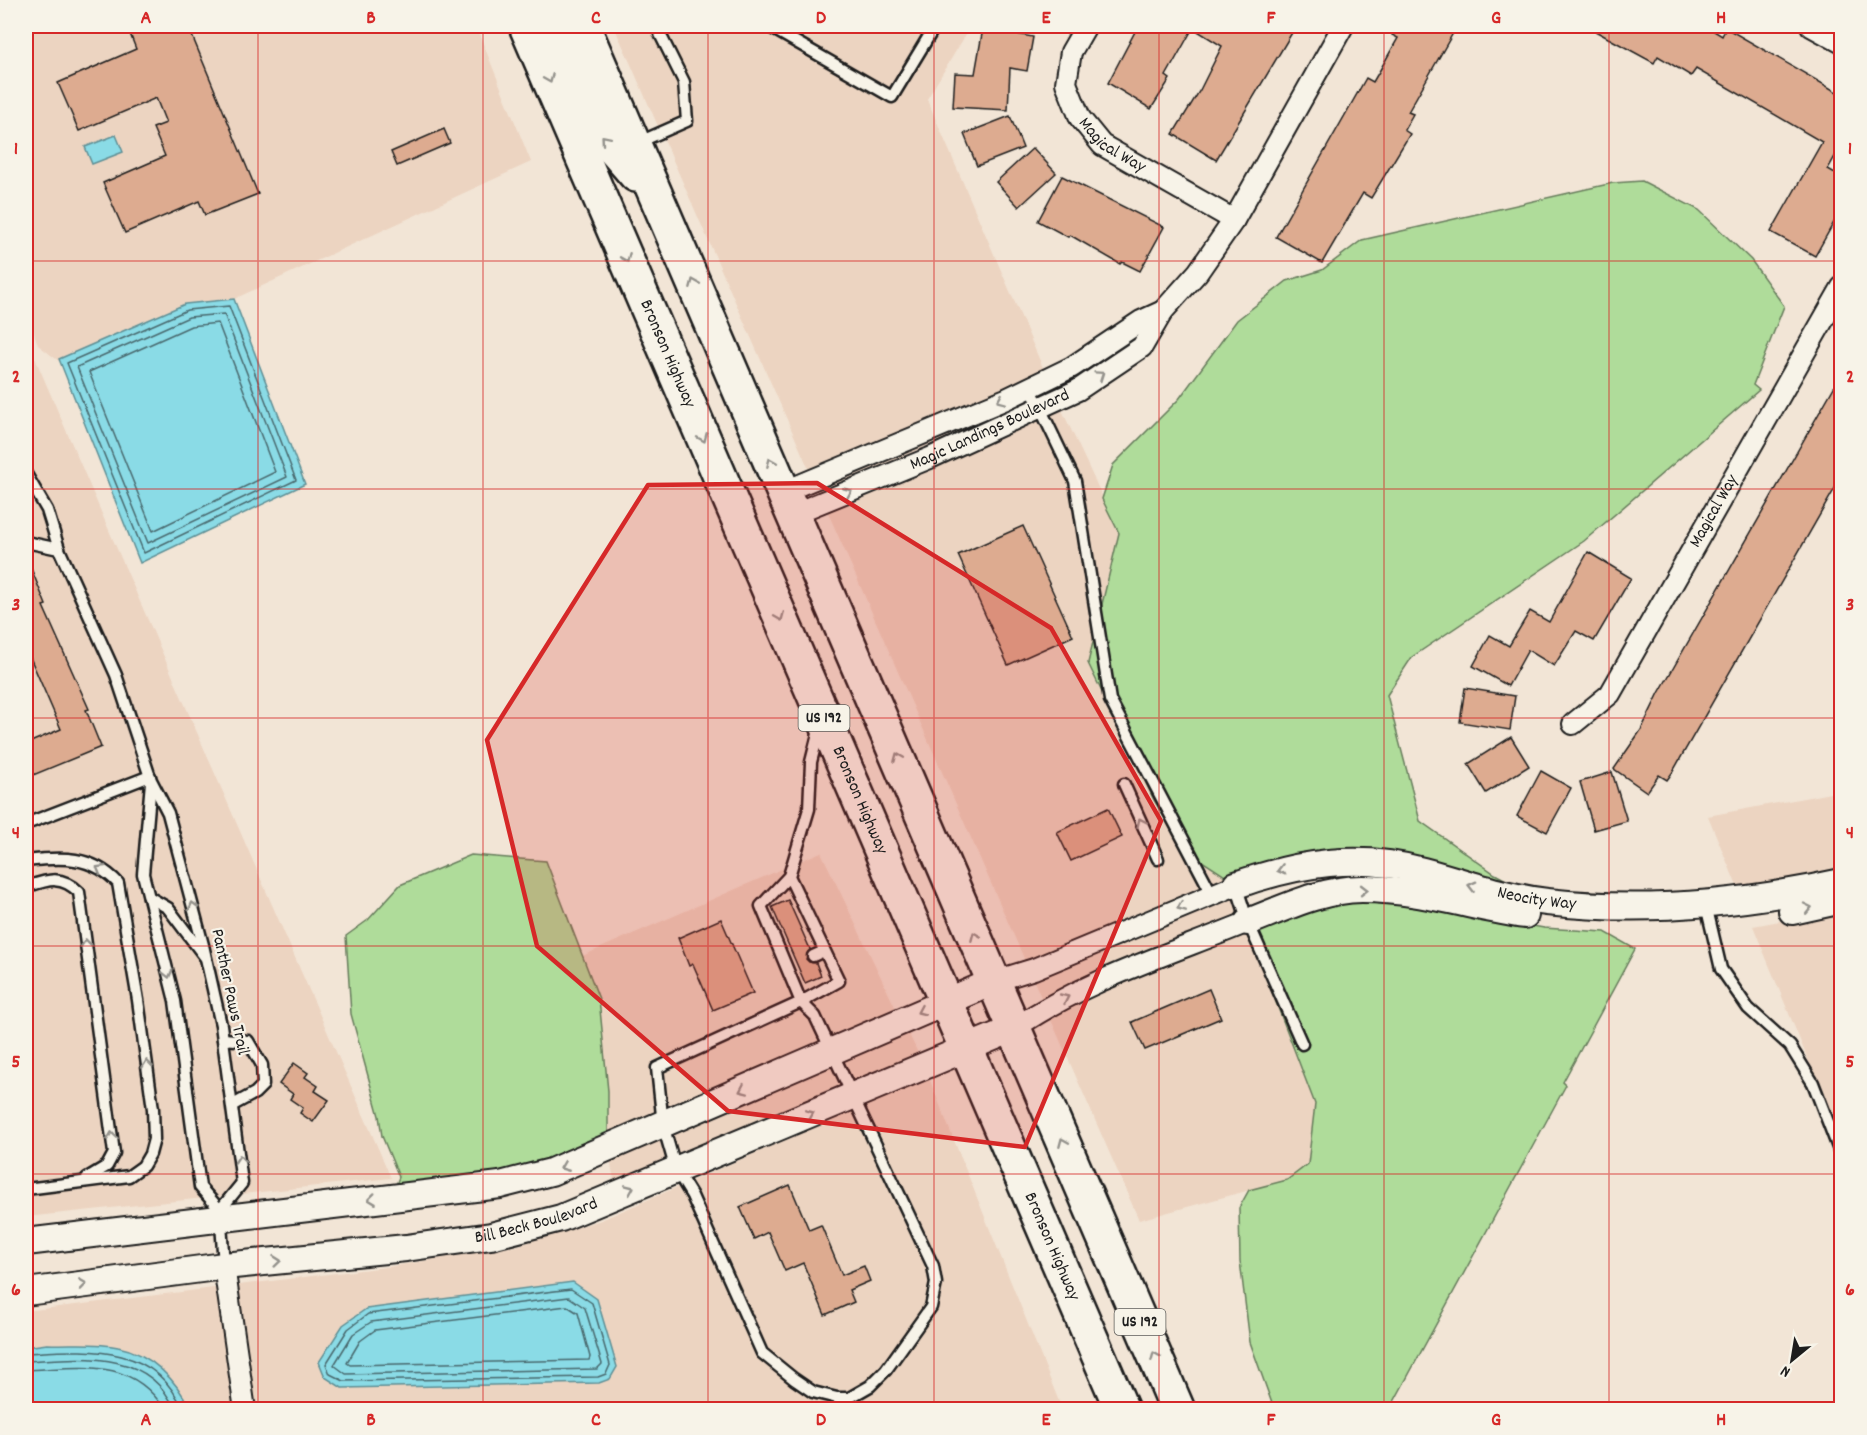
<svg xmlns="http://www.w3.org/2000/svg" width="1867" height="1435" font-family="Dekko,sans-serif">
  <style>
    .built { fill: #ecd4c1 }
    .green { fill: #afdc9a; stroke: #667c5b; stroke-width: 1.5 }
    .water { fill: #8adbe6; stroke: #5e8f95; stroke-width: 1.5 }
    .lines { fill: none; stroke-linecap: round; stroke-linejoin: round }
    .shore { stroke: #48686d; stroke-width: 1.5 }
    .building { fill: #ddab90; stroke: #1c1c1c; stroke-width: 1.5 }
    .service-casing { stroke: #1c1c1c; stroke-width: 15 }
    .minor-casing { stroke: #1c1c1c; stroke-width: 24 }
    .tertiary-casing { stroke: #1c1c1c; stroke-width: 30 }
    .trunk-casing { stroke: #1c1c1c; stroke-width: 38 }
    .service { stroke: #f7f3e8; stroke-width: 10 }
    .minor { stroke: #f7f3e8; stroke-width: 20 }
    .tertiary { stroke: #f7f3e8; stroke-width: 26 }
    .trunk { stroke: #f7f3e8; stroke-width: 33 }
    .oneway { stroke: #94928c }
    .marked { fill: #d62828; fill-opacity: 0.2; stroke: #d62828; stroke-width: 4.5; stroke-linejoin: round }
    .grid { fill: none; stroke: #d62828; stroke-width: 1.5; stroke-opacity: 0.55 }
    .labels { text-anchor: middle; dominant-baseline: central; stroke-width: 4.5; stroke-linejoin: round; paint-order: stroke }
    .shield { fill: #f7f3e8; stroke: #5e5c59; stroke-width: 1.5 }
    .shield-label { font-size: 16px; font-weight: bold; fill: #1c1c1c }
    .street-label { font-size: 18px; fill: #1c1c1c; stroke: #f7f3e8 }
    .neatline { fill: none; stroke: #d62828; stroke-width: 2 }
    .grid-label { font-size: 20px; text-anchor: middle; font-weight: bold; fill: #d62828 }
  </style>
  <rect width="100%" height="100%" fill="#f2e5d6"/>
  <filter id="ink" filterUnits="userSpaceOnUse"><feTurbulence type="fractalNoise" baseFrequency=".0167" numOctaves="2"/><feDisplacementMap in="SourceGraphic" scale="12" xChannelSelector="R" yChannelSelector="G"/><feConvolveMatrix kernelMatrix="1 2 1 2 8 2 1 2 1" color-interpolation-filters="sRGB"/></filter>
  <g filter="url(#ink)">
    <g class="built">
      <path d="M26 26H476L531 162 234 299 185 304 59 359 60 362 38 345 26 309Z"/>
      <path d="M614 26H971L927 99 1053 391 1119 532 1089 663 1154 800 1182 848 1228 878 1229 898 1235 896 1315 1104 1308 1164 1287 1180 1139 1220Z"/>
      <path d="M26 337 111 535 391 1178 26 1217Z"/>
      <path d="M1841 791V872L1739 891 1708 816Z"/>
      <path d="M821 852 897 1011 608 1139V1091L599 999 582 956Z"/>
      <path d="M1841 910V1140L1753 926Z"/>
      <path d="M906 1028 920 1057 615 1185 610 1159Z"/>
      <path d="M929 1078 1062 1409H26V1311L394 1266 516 1246 601 1220Z"/>
    </g>
    <g class="green">
      <path d="M1642 181 1699 210 1751 260 1784 306 1753 385 1759 390 1584 541 1412 657 1387 695 1420 821 1495 874 1517 886 1425 861 1228 878 1182 848 1154 800 1088 663 1119 533 1102 499 1113 465 1179 399 1237 320 1287 281 1322 270 1362 240 1613 183Z"/>
      <path d="M471 855 546 861 599 999 608 1091V1139L549 1163 500 1175 396 1185 399 1177 382 1136 379 1116 351 1014 346 936 368 920 400 885Z"/>
      <path d="M1360 899 1396 902 1544 928 1605 932 1635 949 1563 1082 1566 1085 1390 1409H1274L1250 1342 1240 1261 1239 1208 1249 1190 1287 1180 1308 1164 1315 1104 1249 932 1310 908Z"/>
    </g>
    <g class="water">
      <path d="M116 135 123 152 92 164 85 147Z"/>
      <path d="M234 299 305 484 140 563 59 359 185 304Z"/>
      <path d="M573 1282 597 1299 617 1367 610 1379 599 1383 342 1388 325 1377 319 1362 343 1325 366 1309Z"/>
      <path d="M47 1344C70 1345 96 1342 118 1347 150 1353 177 1380 190 1409H26V1347Z"/>
    </g>
    <g class="lines">
      <g class="shore">
        <path d="M229 306 296 480 144 553 67 363 187 310Z"/>
        <path d="M224 314 287 477 148 543 77 367 189 317Z"/>
        <path d="M218 323 275 472 153 531 89 372 191 326Z"/>
        <path d="M571 1289 592 1303 610 1365 606 1374 598 1377 344 1381 330 1374 326 1364 348 1329 368 1314Z"/>
        <path d="M569 1297 585 1308 602 1364 597 1369 346 1374 334 1365 353 1334 371 1322Z"/>
        <path d="M567 1306 578 1313 590 1357 589 1360 350 1365 347 1363 360 1341 375 1330Z"/>
        <path d="M26 1353C86 1350 155 1342 183 1410"/>
        <path d="M26 1361C79 1358 149 1348 175 1410"/>
        <path d="M26 1370C80 1368 131 1356 165 1410"/>
      </g>
    </g>
    <g class="building">
      <path d="M127 26H188L258 194 205 215 199 201 125 233 103 183 165 156 153 128 166 123 156 98 79 131 58 83 136 49Z"/>
      <path d="M1138 26H1296L1216 160 1173 134 1200 90 1222 46 1193 28 1166 76 1170 79 1151 109 1108 83Z"/>
      <path d="M1397 26H1457L1408 112 1413 114 1404 130 1410 134 1371 198 1363 193 1322 263 1276 237 1366 78 1373 82 1380 70 1398 38 1392 35Z"/>
      <path d="M1586 26H1706L1722 36 1726 28 1842 95V144L1828 169 1842 177V208L1815 256 1771 232 1822 142 1696 69 1691 76 1658 56 1654 63Z"/>
      <path d="M983 28 1033 37 1027 71 1010 68 1008 110 953 107 955 73 975 74Z"/>
      <path d="M1010 116 1023 148 977 166 964 134Z"/>
      <path d="M444 129 450 143 397 166 391 152Z"/>
      <path d="M1033 148 1056 173 1019 207 996 182Z"/>
      <path d="M1062 176 1164 227 1140 271 1122 262 1120 264 1070 235 1068 237 1038 221Z"/>
      <path d="M1842 373V476L1672 773 1667 780 1659 775 1647 792 1614 769 1641 730 1659 693Z"/>
      <path d="M1023 526 1073 636 1008 665 958 555Z"/>
      <path d="M1588 552 1631 578 1594 641 1576 631 1554 666 1528 650 1508 686 1473 666 1490 635 1509 646 1530 611 1549 622Z"/>
      <path d="M26 556 46 605 43 606 89 709 86 710 101 747 26 778V744L61 729 26 648Z"/>
      <path d="M1465 688 1515 696 1510 730 1460 722Z"/>
      <path d="M1511 737 1529 766 1486 793 1468 764Z"/>
      <path d="M1541 771 1571 788 1547 832 1517 816Z"/>
      <path d="M1612 772 1627 821 1594 830 1580 782Z"/>
      <path d="M1108 808 1122 837 1071 861 1057 832Z"/>
      <path d="M788 900 810 949 806 959 809 962 816 963 821 976 805 983 772 907Z"/>
      <path d="M721 919 753 993 713 1010 693 964 689 966 678 938Z"/>
      <path d="M1209 989 1221 1018 1145 1050 1132 1022Z"/>
      <path d="M294 1063 308 1073 305 1077 318 1086 315 1091 329 1100 313 1122 300 1113 303 1108 290 1099 293 1094 279 1084Z"/>
      <path d="M790 1185 809 1230 821 1225 842 1275 864 1266 870 1281 849 1290 854 1302 825 1315 803 1263 785 1271 768 1232 754 1239 740 1207Z"/>
    </g>
    <g class="lines">
      <g class="service-casing">
        <g id="service">
          <path d="M768 26 892 97 935 26"/>
          <path d="M637 143 687 121 684 82 660 34"/>
          <path d="M1030 387 1075 481 1110 700 1212 894"/>
          <path d="M26 474 47 510 59 549 116 675 151 780 168 813 203 945 221 1025 242 1183 220 1210"/>
          <path d="M26 542 59 549"/>
          <path d="M151 782 143 874 175 1001 200 1187 220 1210 224 1265"/>
          <path d="M1124 784 1158 859"/>
          <path d="M26 824 150 776"/>
          <path d="M26 861C61 857 92 855 118 883L138 1000 153 1109 154 1139 150 1154 143 1166 129 1176 26 1189"/>
          <path d="M789 876 761 906 801 1002 657 1068 663 1125 676 1170 692 1196 762 1353 794 1379 813 1392 837 1398H849L870 1386 886 1370 931 1307 936 1283 933 1266 815 1016 801 1002 839 981 789 876 809 809 811 762 819 730"/>
          <path d="M1236 885 1248 922 1302 1044"/>
          <path d="M26 887C47 880 61 874 79 892L114 1153 107 1166 87 1178"/>
          <path d="M149 897 168 908 205 957"/>
          <path d="M1706 905 1721 969 1748 1008 1790 1046 1813 1083 1842 1158"/>
          <path d="M813 956 824 951"/>
          <path d="M223 1039 248 1041 262 1065 263 1085 255 1093 233 1105"/>
        </g>
      </g>
      <g class="minor-casing">
        <g id="minor">
          <path id="s1" d="M1086 26 1071 52 1066 83 1080 118 1102 145 1234 220"/>
          <path d="M1811 26 1842 43"/>
          <path d="M783 492 1006 399 1072 367 1141 321 1163 311"/>
          <path id="s2" d="M793 514 930 458 1078 390 1142 347 1163 311 1198 272 1234 220 1343 26"/>
          <path id="s3" d="M1573 724 1610 694 1842 287"/>
          <path d="M995 981 1034 969 1236 885"/>
          <path d="M1015 1028C1085 980 1170 954 1248 922"/>
          <path d="M224 1266 245 1410"/>
        </g>
      </g>
      <g class="tertiary-casing">
        <g id="tertiary">
          <path id="s4" d="M1236 885C1298 863 1359 853 1423 871 1464 882 1504 897 1547 902 1647 913 1744 904 1842 882"/>
          <path d="M1792 911 1842 900"/>
          <path d="M1248 922C1284 908 1323 889 1362 889 1417 889 1472 907 1525 915"/>
          <path d="M26 1242 500 1185 551 1172 995 981"/>
          <path id="s5" d="M26 1292 224 1266 406 1248 491 1236 561 1218 1015 1028"/>
        </g>
      </g>
      <g class="trunk-casing">
        <g id="trunk">
          <path id="s6" d="M526 26 1122 1410"/>
          <path d="M554 26 598 131 636 175"/>
          <path d="M583 26 1178 1410"/>
        </g>
      </g>
      <use href="#service" class="service"/>
      <use href="#minor" class="minor"/>
      <use href="#tertiary" class="tertiary"/>
      <use href="#trunk" class="trunk"/>
    </g>
    <defs><path id="oneway-chevron" d="M-2-3.5L2.5 0L-2 3.5" fill="none" stroke-width="1.6" stroke-linecap="round" stroke-linejoin="round" transform="scale(1.5)"/></defs>
    <g class="oneway">
      <use href="#oneway-chevron" transform="translate(549 79) rotate(67)"/>
      <use href="#oneway-chevron" transform="translate(605 139) rotate(-131)"/>
      <use href="#oneway-chevron" transform="translate(626 258) rotate(67)"/>
      <use href="#oneway-chevron" transform="translate(694 283) rotate(-113)"/>
      <use href="#oneway-chevron" transform="translate(1100 375) rotate(-34)"/>
      <use href="#oneway-chevron" transform="translate(1001 400) rotate(157)"/>
      <use href="#oneway-chevron" transform="translate(703 438) rotate(67)"/>
      <use href="#oneway-chevron" transform="translate(771 462) rotate(-113)"/>
      <use href="#oneway-chevron" transform="translate(848 492) rotate(-23)"/>
      <use href="#oneway-chevron" transform="translate(780 617) rotate(67)"/>
      <use href="#oneway-chevron" transform="translate(898 757) rotate(-113)"/>
      <use href="#oneway-chevron" transform="translate(1141 822) rotate(-115)"/>
      <use href="#oneway-chevron" transform="translate(100 869) rotate(-150)"/>
      <use href="#oneway-chevron" transform="translate(1281 870) rotate(166)"/>
      <use href="#oneway-chevron" transform="translate(1472 886) rotate(-166)"/>
      <use href="#oneway-chevron" transform="translate(1364 890)"/>
      <use href="#oneway-chevron" transform="translate(193 906) rotate(-105)"/>
      <use href="#oneway-chevron" transform="translate(1181 907) rotate(157)"/>
      <use href="#oneway-chevron" transform="translate(1808 908) rotate(-12)"/>
      <use href="#oneway-chevron" transform="translate(975 936) rotate(-113)"/>
      <use href="#oneway-chevron" transform="translate(86 943) rotate(-96)"/>
      <use href="#oneway-chevron" transform="translate(168 974) rotate(76)"/>
      <use href="#oneway-chevron" transform="translate(1065 998) rotate(-25)"/>
      <use href="#oneway-chevron" transform="translate(921 1011) rotate(156)"/>
      <use href="#oneway-chevron" transform="translate(147 1064) rotate(-97)"/>
      <use href="#oneway-chevron" transform="translate(743 1090) rotate(156)"/>
      <use href="#oneway-chevron" transform="translate(810 1114) rotate(-23)"/>
      <use href="#oneway-chevron" transform="translate(112 1136) rotate(-98)"/>
      <use href="#oneway-chevron" transform="translate(1063 1142) rotate(-113)"/>
      <use href="#oneway-chevron" transform="translate(240 1159) rotate(-95)"/>
      <use href="#oneway-chevron" transform="translate(564 1167) rotate(158)"/>
      <use href="#oneway-chevron" transform="translate(630 1189) rotate(-23)"/>
      <use href="#oneway-chevron" transform="translate(372 1199) rotate(173)"/>
      <use href="#oneway-chevron" transform="translate(277 1261) rotate(-6)"/>
      <use href="#oneway-chevron" transform="translate(83 1284) rotate(-8)"/>
      <use href="#oneway-chevron" transform="translate(1155 1356) rotate(-113)"/>
    </g>
  </g>
  <path class="marked" d="M817 483 1051 628 1161 821 1025 1147 728 1111 537 946 487 740 648 485Z"/>
  <path class="grid" d="M258 26V1410M483 26V1410M708 26V1410M934 26V1410M1159 26V1410M1384 26V1410M1609 26V1410M26 261H1842M26 489H1842M26 718H1842M26 946H1842M26 1174H1842"/>
  <g class="labels">
    <g class="shield">
      <rect x="798.5" y="705" width="51" height="26" rx="4.5"/>
      <rect x="1114.5" y="1309" width="51" height="26" rx="4.5"/>
    </g>
    <g class="shield-label">
      <text x="824" y="718">US 192</text>
      <text x="1140" y="1322">US 192</text>
    </g>
    <g class="street-label">
      <text stroke="none"><textPath href="#s1" startOffset="142">Magical Way</textPath></text>
      <text stroke="none"><textPath href="#s6" startOffset="357">Bronson Highway</textPath></text>
      <text stroke="none"><textPath href="#s2" startOffset="214">Magic Landings Boulevard</textPath></text>
      <text stroke="none"><textPath href="#s3" startOffset="258">Magical Way</textPath></text>
      <text stroke="none"><textPath href="#s6" startOffset="843">Bronson Highway</textPath></text>
      <text stroke="none"><textPath href="#s4" startOffset="308">Neocity Way</textPath></text>
      <text transform="translate(229 992) rotate(78)">Panther Paws Trail</text>
      <text stroke="none"><textPath href="#s5" startOffset="516">Bill Beck Boulevard</textPath></text>
      <text stroke="none"><textPath href="#s6" startOffset="1329">Bronson Highway</textPath></text>
    </g>
  </g>
  <rect width="1867" height="1435" fill="none" stroke="#f7f3e8" stroke-width="66"/>
  <g transform="translate(1792 1360) rotate(210)" stroke="#f7f3e8" stroke-width="4.5" paint-order="stroke">
  <path d="M0-4.5L10 22L0 15L-10 22Z" fill="#1c1c1c"/>
  <text y="-9" font-size="16" font-weight="bold" text-anchor="middle" fill="#1c1c1c">N</text>
  </g>
  <rect x="33" y="33" width="1801" height="1369" class="neatline"/>
  <g class="grid-label">
    <text x="146" y="23">A</text>
    <text x="371" y="23">B</text>
    <text x="596" y="23">C</text>
    <text x="821" y="23">D</text>
    <text x="1046" y="23">E</text>
    <text x="1271" y="23">F</text>
    <text x="1496" y="23">G</text>
    <text x="1721" y="23">H</text>
    <text x="16" y="154">1</text>
    <text x="1850" y="154">1</text>
    <text x="16" y="382">2</text>
    <text x="1850" y="382">2</text>
    <text x="16" y="610">3</text>
    <text x="1850" y="610">3</text>
    <text x="16" y="838">4</text>
    <text x="1850" y="838">4</text>
    <text x="16" y="1067">5</text>
    <text x="1850" y="1067">5</text>
    <text x="16" y="1295">6</text>
    <text x="1850" y="1295">6</text>
    <text x="146" y="1425">A</text>
    <text x="371" y="1425">B</text>
    <text x="596" y="1425">C</text>
    <text x="821" y="1425">D</text>
    <text x="1046" y="1425">E</text>
    <text x="1271" y="1425">F</text>
    <text x="1496" y="1425">G</text>
    <text x="1721" y="1425">H</text>
  </g>
</svg>
